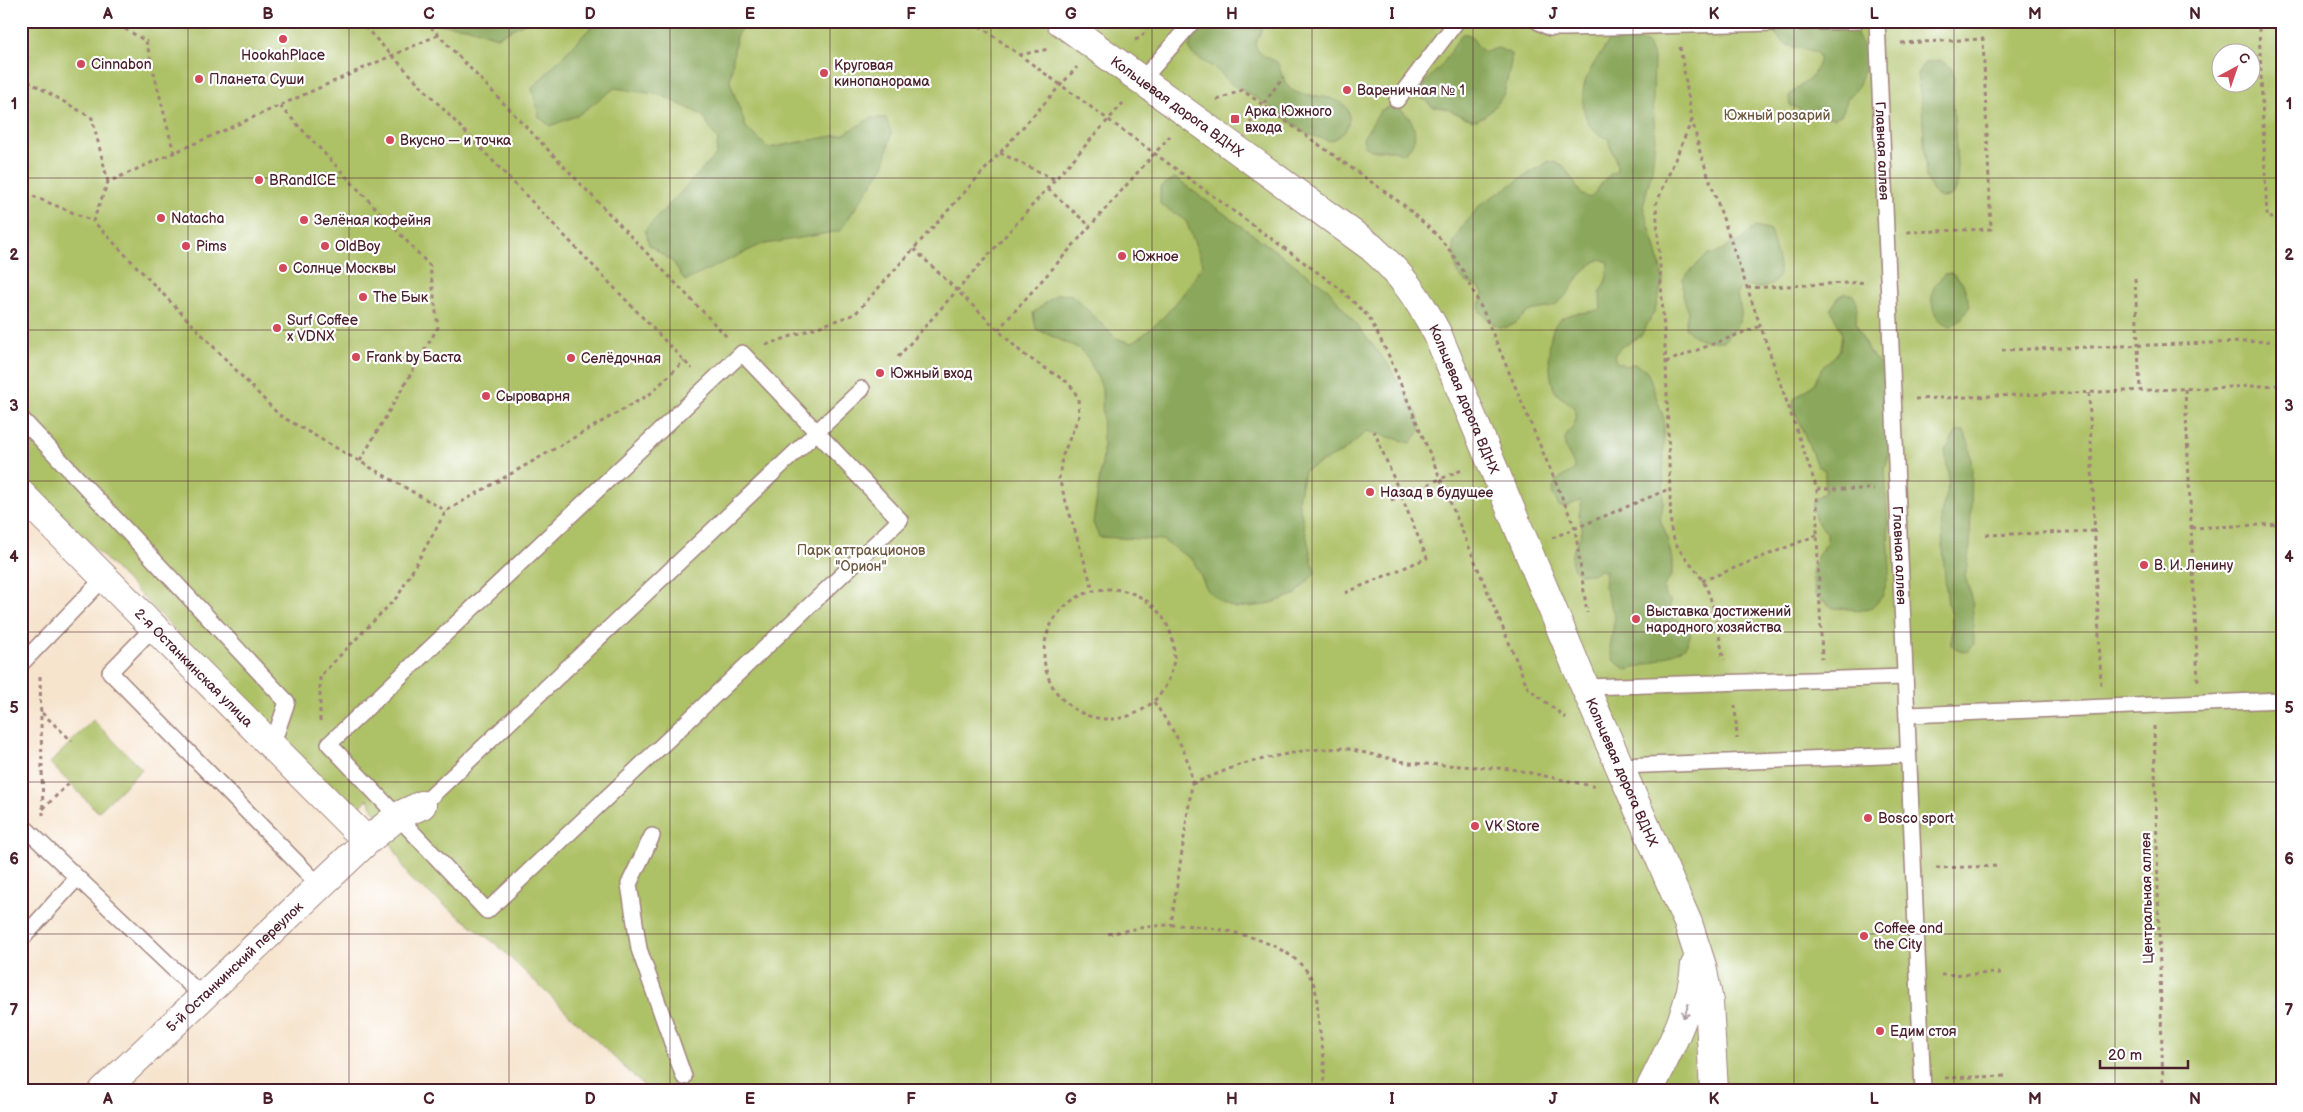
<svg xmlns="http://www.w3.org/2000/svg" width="2303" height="1112" font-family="'Balsamiq Sans',sans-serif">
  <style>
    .green { fill: #adc166; stroke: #7c7048; fill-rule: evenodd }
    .forest { fill: #8aa75b; stroke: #6a6343 }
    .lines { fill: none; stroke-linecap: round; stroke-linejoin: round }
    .lane-casing { stroke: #a0827c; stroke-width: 18 }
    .street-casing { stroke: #a0827c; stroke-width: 30 }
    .path { stroke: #a0827c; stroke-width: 3; stroke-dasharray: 4 4; stroke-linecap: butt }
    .lane { stroke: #fff; stroke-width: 15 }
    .street { stroke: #fff; stroke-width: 28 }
    .oneway { stroke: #ae9aa0 }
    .grid { fill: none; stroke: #4a1f2b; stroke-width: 1; stroke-opacity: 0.55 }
    .poi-dot { fill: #d1495b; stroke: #fff; stroke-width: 2 }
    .labels { text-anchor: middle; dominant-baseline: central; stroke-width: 4.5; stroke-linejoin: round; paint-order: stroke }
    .poi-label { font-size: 14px; fill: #4a1f2b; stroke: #fff; text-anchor: start }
    .street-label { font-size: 14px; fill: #4a1f2b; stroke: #fff }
    .park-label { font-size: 14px; fill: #6d5840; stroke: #fff }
    .neatline { fill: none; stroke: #4a1f2b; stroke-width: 2 }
    .grid-label { font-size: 16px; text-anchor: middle; font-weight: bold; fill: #4a1f2b }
  </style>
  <rect width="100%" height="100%" fill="#fff"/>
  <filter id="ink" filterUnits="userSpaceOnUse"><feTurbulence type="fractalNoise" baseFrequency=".02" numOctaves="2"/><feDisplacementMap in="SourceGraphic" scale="10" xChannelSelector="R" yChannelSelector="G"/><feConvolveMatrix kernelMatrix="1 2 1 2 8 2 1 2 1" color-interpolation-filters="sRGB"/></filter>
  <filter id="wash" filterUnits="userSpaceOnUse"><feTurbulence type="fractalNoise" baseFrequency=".0096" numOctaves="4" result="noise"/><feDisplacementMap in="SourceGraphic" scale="20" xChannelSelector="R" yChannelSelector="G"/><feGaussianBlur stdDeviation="1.12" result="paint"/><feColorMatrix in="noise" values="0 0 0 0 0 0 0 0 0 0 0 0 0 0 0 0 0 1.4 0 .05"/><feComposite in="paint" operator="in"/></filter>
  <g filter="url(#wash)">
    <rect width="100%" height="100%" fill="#f6e4cd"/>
    <g class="green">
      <path d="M21 21H2282V1091H649L496 944 410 879 368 799 360 807 346 804 21 473ZM2220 52H2250V82H2220Z"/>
      <path d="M93 720 142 769 98 812 50 763Z"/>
    </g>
    <g class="forest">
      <path d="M433 21H528L497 37 466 27 435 24Z"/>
      <path d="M597 21H747L736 36 730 82 746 127 768 148 844 134 871 118H886L891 133 885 164 840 231 760 245 685 281 673 262 649 245 645 230 716 155 718 140 702 115 661 95 615 88 578 115 550 126 539 117 532 88Z"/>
      <path d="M1207 21H1266L1255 44 1258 51 1264 56 1277 62C1282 72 1284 87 1295 92 1310 98 1352 93 1349 119 1348 132 1341 135 1330 141L1307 134 1265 103 1231 84 1220 72 1192 54 1189 47 1192 38Z"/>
      <path d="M1854 21C1854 36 1864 44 1869 57L1858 87 1847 100 1842 114 1835 118 1815 116 1790 105 1789 96C1795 87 1805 85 1812 76 1833 44 1804 53 1788 45 1781 42 1776 35 1773 28Z"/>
      <path d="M1462 34H1468C1475 39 1476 47 1485 52L1498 48 1511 54V62L1504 94 1490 112 1477 120C1460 119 1449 106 1433 107L1419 96V88L1442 65Z"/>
      <path d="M1624 35 1648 44 1654 58 1653 99 1655 138 1652 170 1643 206 1658 256 1663 280 1655 310 1641 336 1622 346 1614 355 1616 362 1626 366 1634 364 1645 369 1649 376 1664 419 1663 506 1660 519 1667 537 1672 560V575L1664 586V594L1670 600V616L1684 624 1691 634 1685 647 1652 663 1627 670 1614 661 1610 648 1615 617 1604 586 1606 571 1599 570 1593 574H1579C1562 558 1578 547 1582 531 1583 526 1579 520 1579 515 1580 509 1582 506 1581 500L1567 506H1559L1552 492 1556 481 1575 469C1574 459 1563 452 1565 441 1566 429 1581 424 1575 410 1571 400 1558 399 1554 389 1548 371 1544 326 1564 317 1575 311 1589 314 1601 309L1600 294 1607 277 1608 262 1601 259C1576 271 1576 288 1558 303 1549 311 1535 307 1526 314 1521 317 1519 321 1514 324 1499 334 1488 321 1479 310L1483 293 1479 287 1464 281 1457 273 1453 245 1460 230 1481 204 1549 161 1563 165 1582 195 1590 198C1600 189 1603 176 1617 171 1618 160 1610 149 1608 138 1586 133 1580 107 1584 86 1587 71 1601 54 1609 41L1616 37Z"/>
      <path d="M1940 60 1952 68 1954 76 1953 100 1958 181 1955 192 1949 197 1942 198 1935 195 1926 178 1922 104 1917 75 1925 62Z"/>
      <path d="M1393 106C1414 113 1424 140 1403 154L1394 150H1371L1365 146 1363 138 1381 110Z"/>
      <path d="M1175 178 1328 289 1387 363 1418 415 1421 429 1411 443 1367 431 1344 451 1304 471 1298 500 1315 573 1295 595 1265 605 1235 608 1221 602 1208 591 1193 560 1162 540 1099 537 1093 523 1103 456 1102 387 1088 358 1078 348 1036 329 1033 313 1057 294 1072 295 1116 338 1131 343C1159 327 1187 292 1203 264L1186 221 1160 204V187Z"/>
      <path d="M1755 227 1769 230C1772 236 1772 239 1774 245 1778 264 1789 282 1760 288 1755 288 1749 286 1744 286L1738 290C1736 298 1739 302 1741 310 1743 323 1731 332 1724 341 1709 342 1694 340 1685 327L1688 311 1683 295V278L1708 254H1716L1732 243 1739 242Z"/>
      <path d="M1952 273 1963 283 1970 305 1962 318 1951 326C1936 323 1929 306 1933 290 1934 285 1941 278 1944 274Z"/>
      <path d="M1846 293 1853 295 1857 302 1856 323 1868 351 1882 366 1888 380 1886 416 1891 447 1885 469 1890 571 1882 597 1872 608 1864 610 1833 608 1815 595 1812 573 1817 557 1827 541V533L1816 521 1812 505 1815 499 1825 492V470L1817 466 1793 407 1794 399 1813 385 1824 365 1835 356 1840 349 1842 333 1831 309 1839 296Z"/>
      <path d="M1957 431H1964L1969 444 1972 468 1970 546 1965 577 1972 597 1974 643C1969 655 1960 654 1952 645V614L1948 605 1945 579 1941 515 1949 481 1945 451Z"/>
    </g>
  </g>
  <g filter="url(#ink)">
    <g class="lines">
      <g class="lane-casing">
        <g id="lane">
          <path d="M1537 21 1550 28H1567L1856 21"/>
          <path id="s1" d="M1877 21 1923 1091"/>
          <path d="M1142 80 1193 21"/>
          <path d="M1397 100 1457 21"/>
          <path d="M742 353 900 520 487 911 329 744Z"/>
          <path d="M21 418 287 702 272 746"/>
          <path d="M153 628 110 672 320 886"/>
          <path d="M21 664 104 578"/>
          <path d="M1585 687 1905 677"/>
          <path d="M1907 715 2282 700"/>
          <path d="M1620 766 1908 755"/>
          <path d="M422 805 862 389"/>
          <path d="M21 824 202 996"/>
          <path d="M652 836 629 884 639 949 684 1077"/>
          <path d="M21 940 77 878"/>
        </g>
      </g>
      <g class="street-casing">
        <g id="street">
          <path id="s2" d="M1060 21 1371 247C1403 276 1417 296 1437 333L1585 687 1688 923 1702 966 1709 1002 1714 1091"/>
          <path id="s3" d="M21 494 367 841"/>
          <path id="s4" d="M103 1091 367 841 398 816 422 805"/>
          <path d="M1649 1091C1669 1050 1691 1011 1695 965"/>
        </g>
      </g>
      <g class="path">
        <path d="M111 21 146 41 174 153"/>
        <path d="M359 21 692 369"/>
        <path d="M425 21 728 338"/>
        <path d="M973 21 1339 288 1369 317 1389 356 1528 688 1566 718"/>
        <path d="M2282 26 2259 27 2267 218 2282 217"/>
        <path d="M438 35 108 182 93 221 279 415 446 511"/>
        <path d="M1135 40C1144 37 1147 30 1146 21"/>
        <path d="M1901 43 1983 39 1991 229 1907 232"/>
        <path d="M1680 47 1692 119 1700 152 1817 489V535L1822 659"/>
        <path d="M1019 55 1049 49"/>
        <path d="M21 77 92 118 108 182"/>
        <path d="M1217 100 1242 90 1405 206 1437 235 1451 252 1463 271 1484 313 1575 528 1587 613"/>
        <path d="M280 106 430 266 438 327 360 461"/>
        <path d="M1692 120 1656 204 1666 362 1671 529C1676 553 1692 561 1703 581 1716 605 1718 635 1724 660"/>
        <path d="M1250 123 1283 77"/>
        <path d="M1000 153 1056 180"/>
        <path d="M21 179 23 192 93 221"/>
        <path d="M1048 189 1090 226"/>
        <path d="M914 249 1023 354 1067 382 1074 390 1078 399 1079 416 1062 457 1059 479 1093 590"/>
        <path d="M2135 278 2140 391"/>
        <path d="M1747 288 1867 282"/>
        <path d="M998 330 1170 136"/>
        <path d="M766 345 855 314 1077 67"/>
        <path d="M2002 350 2272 341"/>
        <path d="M898 357 1123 103"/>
        <path d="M1666 362 1760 326"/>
        <path d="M2185 389 2198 683"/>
        <path d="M2089 393 2101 686"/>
        <path d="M1915 399 2282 385"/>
        <path d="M1817 489H1874"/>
        <path d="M1391 500 1464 469"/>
        <path d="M2191 528 2282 524"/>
        <path d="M1986 535 2095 531"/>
        <path d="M1552 538 1669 489"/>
        <path d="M1702 581 1817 535"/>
        <circle cx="1109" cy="654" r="65"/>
        <path d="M1345 593 1427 558 1374 431"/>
        <path d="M40 676 43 815"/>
        <path d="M1154 702C1171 728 1190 752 1192 784L1171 925"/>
        <path d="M1735 705 1737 739"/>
        <path d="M42 713 72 741"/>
        <path d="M320 721V676L398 596 446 511 650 394 684 361"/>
        <path d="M2154 726 2163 1091"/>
        <path d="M1192 784 1239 765 1272 757 1307 750 1344 748 1409 763 1512 769 1597 787"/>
        <path d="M43 809 69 783"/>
        <path d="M1936 868 2000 866"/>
        <path d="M1108 934C1129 930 1151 925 1172 925 1213 925 1299 939 1314 985 1318 997 1317 1013 1319 1026 1322 1047 1328 1070 1321 1091"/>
        <path d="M1941 975 2004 973"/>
        <path d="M1945 1078 2008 1076"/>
      </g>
      <use href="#lane" class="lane"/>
      <use href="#street" class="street"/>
    </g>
    <defs><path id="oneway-shaft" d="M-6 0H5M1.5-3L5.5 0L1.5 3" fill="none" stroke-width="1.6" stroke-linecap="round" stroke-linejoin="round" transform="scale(1.25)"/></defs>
    <use class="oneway" href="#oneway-shaft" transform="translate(1686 1011) rotate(110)"/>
  </g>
  <path class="grid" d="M188 21V1091M349 21V1091M509 21V1091M670 21V1091M830 21V1091M991 21V1091M1152 21V1091M1312 21V1091M1473 21V1091M1633 21V1091M1794 21V1091M1954 21V1091M2115 21V1091M21 178H2282M21 330H2282M21 481H2282M21 632H2282M21 782H2282M21 934H2282"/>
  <g class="poi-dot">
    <circle cx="283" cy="39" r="5"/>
    <circle cx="81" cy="64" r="5"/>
    <circle cx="824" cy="73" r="5"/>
    <circle cx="199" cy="79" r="5"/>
    <circle cx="1347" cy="90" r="5"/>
    <rect x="1230" y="114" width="10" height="10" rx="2.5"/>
    <circle cx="390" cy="140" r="5"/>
    <circle cx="259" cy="180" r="5"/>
    <circle cx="161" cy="218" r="5"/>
    <circle cx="304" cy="220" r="5"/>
    <circle cx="186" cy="246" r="5"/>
    <circle cx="325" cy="246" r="5"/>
    <circle cx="1122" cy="256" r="5"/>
    <circle cx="283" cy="268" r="5"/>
    <circle cx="363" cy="297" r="5"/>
    <circle cx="277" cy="328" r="5"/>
    <circle cx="356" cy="357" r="5"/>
    <circle cx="571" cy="358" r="5"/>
    <circle cx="880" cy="373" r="5"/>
    <circle cx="486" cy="396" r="5"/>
    <circle cx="1370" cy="492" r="5"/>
    <circle cx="2144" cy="565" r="5"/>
    <circle cx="1636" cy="619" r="5"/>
    <circle cx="1868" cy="818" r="5"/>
    <circle cx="1475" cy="826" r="5"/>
    <circle cx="1864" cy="936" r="5"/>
    <circle cx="1880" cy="1031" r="5"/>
  </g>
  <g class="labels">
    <g class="poi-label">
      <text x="283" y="55" text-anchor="middle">HookahPlace</text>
      <text x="91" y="64">Cinnabon</text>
      <text x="834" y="65">Круговая<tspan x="834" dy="16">кинопанорама</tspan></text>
      <text x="209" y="79">Планета Суши</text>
      <text x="1357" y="90">Вареничная № 1</text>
      <text x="1245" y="111">Арка Южного<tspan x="1245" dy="16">входа</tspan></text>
      <text x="400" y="140">Вкусно — и точка</text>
      <text x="269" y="180">BRandICE</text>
      <text x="171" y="218">Natacha</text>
      <text x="314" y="220">Зелёная кофейня</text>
      <text x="196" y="246">Pims</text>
      <text x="335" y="246">OldBoy</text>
      <text x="1132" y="256">Южное</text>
      <text x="293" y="268">Солнце Москвы</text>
      <text x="373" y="297">The Бык</text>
      <text x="287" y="320">Surf Coffee<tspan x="287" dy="16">x VDNX</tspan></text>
      <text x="366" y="357">Frank by Баста</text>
      <text x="581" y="358">Селёдочная</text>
      <text x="890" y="373">Южный вход</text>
      <text x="496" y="396">Сыроварня</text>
      <text x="1380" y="492">Назад в будущее</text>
      <text x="2154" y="565">В. И. Ленину</text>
      <text x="1646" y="611">Выставка достижений<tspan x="1646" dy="16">народного хозяйства</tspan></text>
      <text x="1878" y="818">Bosco sport</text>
      <text x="1485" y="826">VK Store</text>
      <text x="1874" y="928">Coffee and<tspan x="1874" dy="16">the City</tspan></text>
      <text x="1890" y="1031">Едим стоя</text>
    </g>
    <g class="street-label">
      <text stroke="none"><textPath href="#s2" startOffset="145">Кольцевая дорога ВДНХ</textPath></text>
      <text stroke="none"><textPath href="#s1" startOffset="130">Главная аллея</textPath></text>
      <text stroke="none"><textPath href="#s2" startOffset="565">Кольцевая дорога ВДНХ</textPath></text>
      <text stroke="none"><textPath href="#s1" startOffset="535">Главная аллея</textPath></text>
      <text stroke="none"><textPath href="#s3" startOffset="245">2-я Останкинская улица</textPath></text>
      <text stroke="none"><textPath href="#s2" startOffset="970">Кольцевая дорога ВДНХ</textPath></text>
      <text transform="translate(2147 898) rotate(-91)">Центральная аллея</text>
      <text stroke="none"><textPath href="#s4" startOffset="181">5-й Останкинский переулок</textPath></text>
    </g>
    <g class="park-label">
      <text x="1777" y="115">Южный розарий</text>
      <text x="861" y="550">Парк аттракционов<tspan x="861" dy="16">"Орион"</tspan></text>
    </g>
  </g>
  <rect width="2303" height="1112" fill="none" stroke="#fff" stroke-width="55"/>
  <g transform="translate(2236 68) rotate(40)"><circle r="24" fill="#ffffff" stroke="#b7a5aa"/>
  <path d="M0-4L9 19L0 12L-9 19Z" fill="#d1495b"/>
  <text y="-8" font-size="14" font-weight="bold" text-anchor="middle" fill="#4a1f2b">С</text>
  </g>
  <path d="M2100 1060v8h88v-8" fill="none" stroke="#4a1f2b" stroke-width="2.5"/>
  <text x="2108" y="1060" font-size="15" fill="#4a1f2b" stroke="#ffffff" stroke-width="4" paint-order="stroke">20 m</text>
  <rect x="28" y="28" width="2248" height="1056" class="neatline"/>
  <g class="grid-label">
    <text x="108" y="19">A</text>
    <text x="268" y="19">B</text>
    <text x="429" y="19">C</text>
    <text x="590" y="19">D</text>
    <text x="750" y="19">E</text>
    <text x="911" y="19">F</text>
    <text x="1071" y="19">G</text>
    <text x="1232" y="19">H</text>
    <text x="1392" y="19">I</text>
    <text x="1553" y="19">J</text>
    <text x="1714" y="19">K</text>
    <text x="1874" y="19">L</text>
    <text x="2035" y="19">M</text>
    <text x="2195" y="19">N</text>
    <text x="14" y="109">1</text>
    <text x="2289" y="109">1</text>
    <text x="14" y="260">2</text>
    <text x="2289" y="260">2</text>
    <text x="14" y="411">3</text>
    <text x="2289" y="411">3</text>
    <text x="14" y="562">4</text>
    <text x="2289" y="562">4</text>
    <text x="14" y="713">5</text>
    <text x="2289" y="713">5</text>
    <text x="14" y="864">6</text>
    <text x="2289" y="864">6</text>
    <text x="14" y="1015">7</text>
    <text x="2289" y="1015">7</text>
    <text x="108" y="1104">A</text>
    <text x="268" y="1104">B</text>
    <text x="429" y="1104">C</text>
    <text x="590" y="1104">D</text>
    <text x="750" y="1104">E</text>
    <text x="911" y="1104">F</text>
    <text x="1071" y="1104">G</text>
    <text x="1232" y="1104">H</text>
    <text x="1392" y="1104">I</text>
    <text x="1553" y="1104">J</text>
    <text x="1714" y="1104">K</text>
    <text x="1874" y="1104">L</text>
    <text x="2035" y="1104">M</text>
    <text x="2195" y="1104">N</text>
  </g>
</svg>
